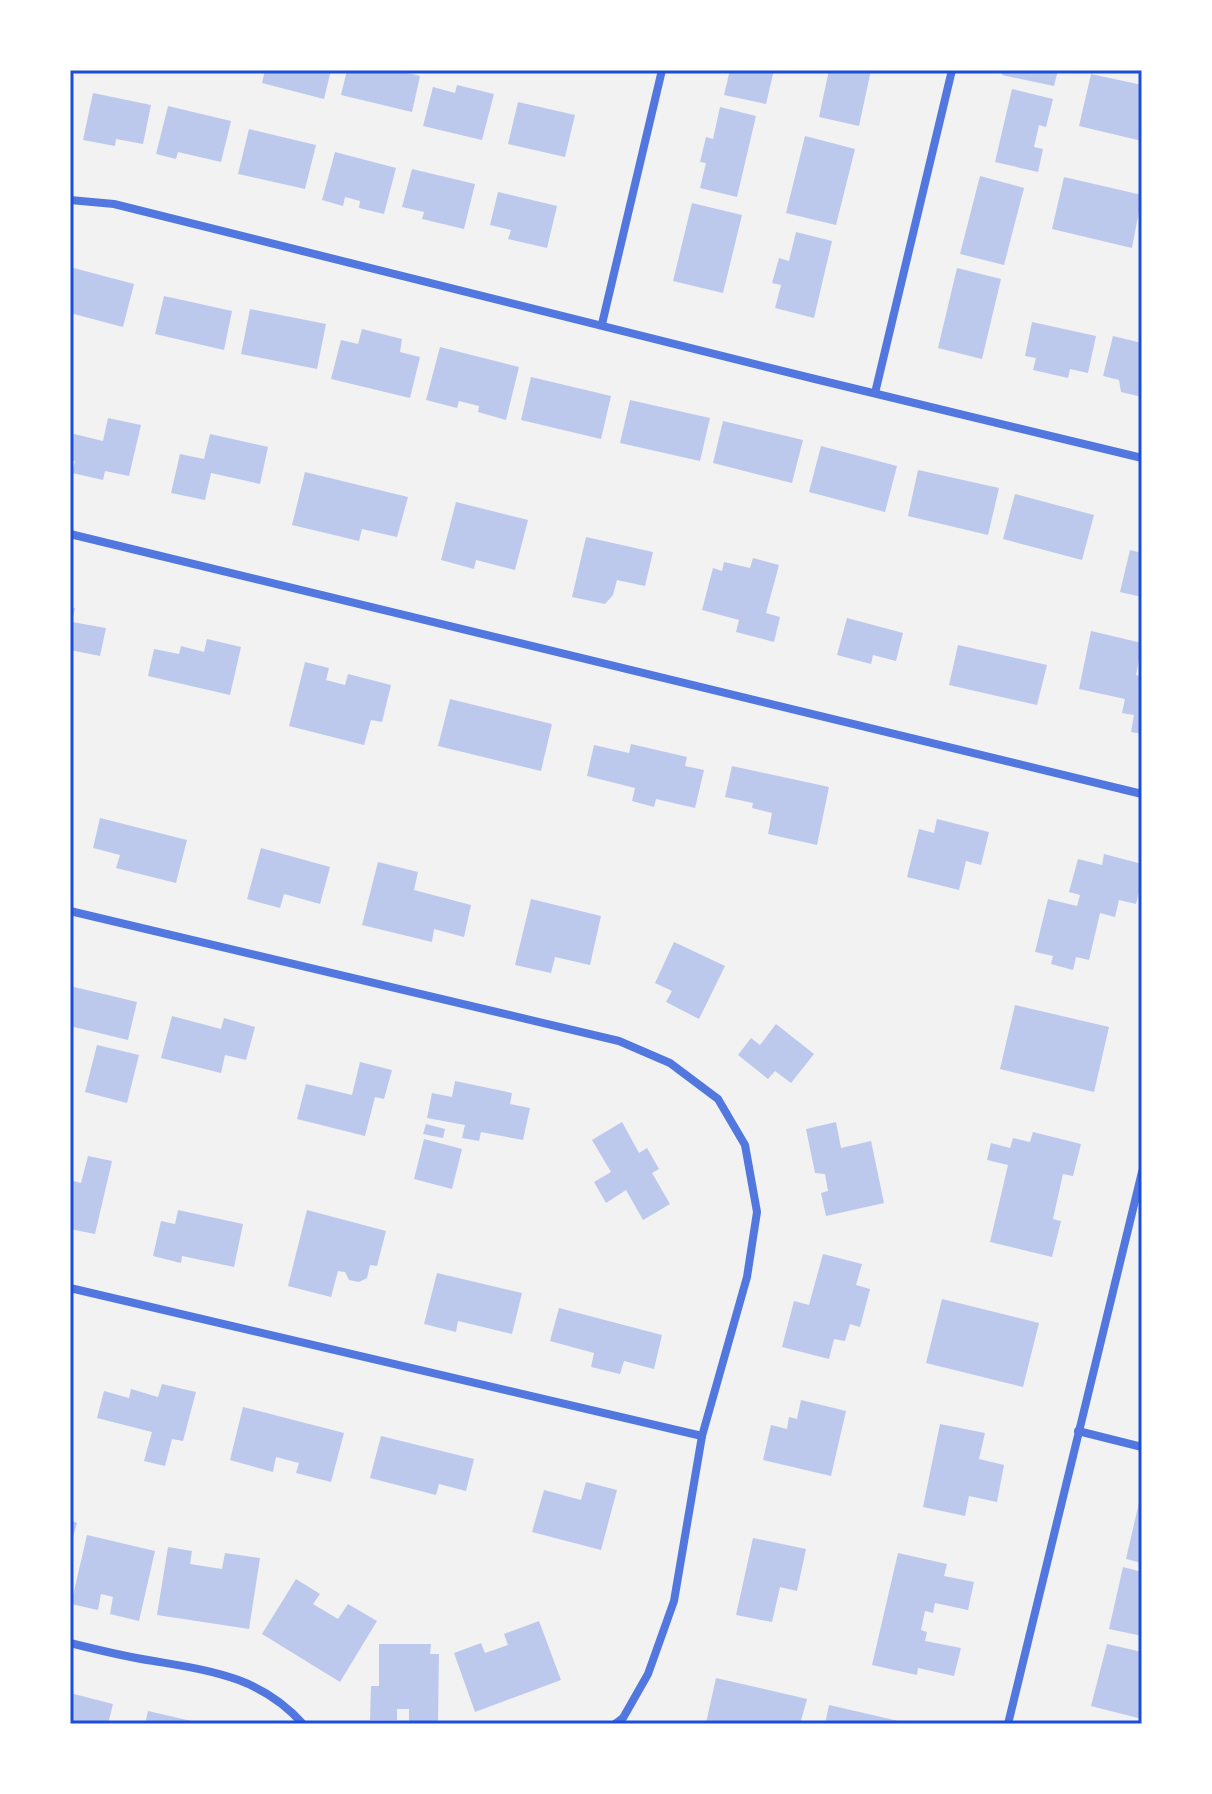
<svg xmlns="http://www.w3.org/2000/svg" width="1212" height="1794" font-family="'Noto Sans',sans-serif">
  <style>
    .building { fill: #bdc9ec }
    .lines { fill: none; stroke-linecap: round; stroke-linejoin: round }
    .minor { stroke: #5277de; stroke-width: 8 }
    .neatline { fill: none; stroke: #1d4ed8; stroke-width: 3 }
  </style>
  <rect width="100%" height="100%" fill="#f2f2f2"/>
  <g class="building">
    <path d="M265 70H331L324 99 262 83Z"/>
    <path d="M347 70H396L420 76 412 112 341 95Z"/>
    <path d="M730 70H774L766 104 724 95Z"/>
    <path d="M829 70H871L859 126 819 117Z"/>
    <path d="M1003 70H1058L1054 86 1002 75Z"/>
    <path d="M1091 74 1142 85V141L1079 126Z"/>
    <path d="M457 85 494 94 482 140 423 126 433 87 455 93Z"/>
    <path d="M1012 89 1053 99 1046 127 1039 125 1034 147 1043 149 1038 172 995 162Z"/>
    <path d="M93 93 151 105 143 144 116 139 115 146 83 140Z"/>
    <path d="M518 102 575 115 565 157 508 144Z"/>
    <path d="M168 106 231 121 221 162 178 152 176 159 156 154Z"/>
    <path d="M720 107 756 116 737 197 700 188 706 163 700 162 706 137 713 139Z"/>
    <path d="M249 129 316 145 305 189 238 174Z"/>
    <path d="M805 136 855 149 836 225 786 213Z"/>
    <path d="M335 152 396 168 384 214 359 208 360 201 345 197 343 206 322 200Z"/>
    <path d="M412 169 475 184 464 229 422 219 424 212 402 207Z"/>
    <path d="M980 176 1024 188 1004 265 960 254Z"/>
    <path d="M1064 177 1142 195 1132 248 1052 229Z"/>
    <path d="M498 192 557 206 547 248 508 239 511 230 490 225Z"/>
    <path d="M692 203 742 215 723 293 673 281Z"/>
    <path d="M796 232 832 241 814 318 775 308 781 285 772 283 779 258 789 261Z"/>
    <path d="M70 267 134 284 123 327 70 313Z"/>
    <path d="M957 268 1001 279 982 359 938 348Z"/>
    <path d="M164 296 232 311 224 350 155 334Z"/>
    <path d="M250 309 326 324 317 369 241 354Z"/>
    <path d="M1032 322 1096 336 1088 373 1070 369 1068 378 1033 370 1036 358 1025 356Z"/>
    <path d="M362 329 402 339 400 352 420 357 410 398 331 379 341 340 358 344Z"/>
    <path d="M1113 336 1142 343V397L1121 392 1119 380 1103 376Z"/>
    <path d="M440 347 519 367 506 420 478 412 479 406 459 401 457 408 426 400Z"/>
    <path d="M531 377 611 396 601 439 521 420Z"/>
    <path d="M630 400 710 418 700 461 620 443Z"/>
    <path d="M108 418 141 425 129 476 105 471 103 480 72 473 75 461 70 460V433L103 441Z"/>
    <path d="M723 421 803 440 792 483 713 463Z"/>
    <path d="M210 434 268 447 260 484 211 473 205 500 171 493 180 454 204 459Z"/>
    <path d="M821 446 897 466 885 512 809 492Z"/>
    <path d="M918 470 999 488 988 535 908 516Z"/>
    <path d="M305 472 408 497 397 537 362 529 359 541 292 525Z"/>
    <path d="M1015 494 1094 515 1082 560 1003 539Z"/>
    <path d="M456 502 528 520 515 570 476 560 474 569 441 560Z"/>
    <path d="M586 537 653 552 645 586 617 580 613 595 605 604 572 597Z"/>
    <path d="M1130 550 1142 553V597L1120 592Z"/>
    <path d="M753 558 779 565 766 613 780 617 774 642 736 632 739 620 702 610 713 568 722 571 724 562 750 568Z"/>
    <path d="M70 607 75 608 72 622 106 628 100 656 70 650Z"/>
    <path d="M847 618 903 633 896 661 873 655 871 664 837 655Z"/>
    <path d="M1091 631 1142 643 1136 675 1142 677V734L1131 732 1134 715 1122 713 1125 699 1079 689Z"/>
    <path d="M207 639 241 647 230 695 148 676 154 649 179 654 181 646 204 652Z"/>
    <path d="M958 645 1047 665 1037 705 949 685Z"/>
    <path d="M305 662 329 668 326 680 345 685 348 674 391 685 382 722 371 720 364 745 289 726Z"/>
    <path d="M450 699 552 724 541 771 438 746Z"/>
    <path d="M631 744 687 757 685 766 704 770 695 808 656 799 654 807 632 801 635 788 587 776 594 745 629 753Z"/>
    <path d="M732 766 829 787 817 845 768 834 772 813 752 808 753 803 725 797Z"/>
    <path d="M100 818 187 840 176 883 116 868 120 855 93 848Z"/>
    <path d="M937 819 989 832 981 865 966 861 959 890 907 877 919 829 934 833Z"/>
    <path d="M261 848 330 867 320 904 284 894 280 908 247 899Z"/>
    <path d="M1104 854 1142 864V879L1136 904 1119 900 1115 917 1100 913 1089 960 1076 957 1073 970 1051 964 1053 956 1035 952 1048 899 1077 906 1080 895 1069 892 1078 859 1102 865Z"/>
    <path d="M378 862 418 872 414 890 471 905 464 937 434 929 432 942 362 925Z"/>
    <path d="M531 899 601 916 590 965 555 957 551 973 515 965Z"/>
    <path d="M674 942 725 966 699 1019 666 1002 672 991 655 983Z"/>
    <path d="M70 986 137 1002 128 1040 70 1026Z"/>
    <path d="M1015 1005 1109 1027 1094 1092 1000 1069Z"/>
    <path d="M172 1016 221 1029 224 1018 255 1027 246 1060 225 1055 221 1073 161 1058Z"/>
    <path d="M776 1024 814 1054 791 1083 775 1071 768 1079 738 1055 751 1038 760 1045Z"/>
    <path d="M97 1045 139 1055 127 1103 85 1092Z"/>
    <path d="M360 1062 392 1070 384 1099 375 1097 365 1136 297 1119 306 1084 352 1095Z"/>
    <path d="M455 1081 512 1093 510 1104 530 1108 523 1140 481 1132 479 1141 462 1138 465 1125 427 1118 432 1093 452 1097Z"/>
    <path d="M622 1122 639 1153 647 1148 659 1169 652 1173 670 1204 643 1220 626 1190 606 1203 594 1182 611 1172 592 1140Z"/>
    <path d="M836 1122 841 1148 871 1141 884 1203 826 1216 821 1193 828 1191 825 1174 815 1173 806 1129Z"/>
    <path d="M426 1124 445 1129 443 1138 423 1134Z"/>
    <path d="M1033 1132 1081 1144 1073 1176 1063 1174 1053 1219 1061 1221 1052 1257 990 1242 1008 1165 987 1160 991 1143 1010 1148 1013 1138 1030 1142Z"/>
    <path d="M424 1139 462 1149 452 1189 414 1179Z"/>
    <path d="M88 1156 112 1161 95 1234 70 1229V1180L81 1183Z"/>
    <path d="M178 1210 243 1224 234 1267 182 1256 181 1263 153 1256 161 1221 175 1224Z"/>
    <path d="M307 1210 386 1231 377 1266 370 1265 367 1278 359 1282 349 1280 345 1272 338 1271 331 1297 288 1286Z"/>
    <path d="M823 1254 862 1264 856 1285 870 1289 860 1327 850 1324 845 1341 834 1339 829 1359 782 1347 794 1301 809 1305Z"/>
    <path d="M437 1273 522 1293 512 1334 458 1321 456 1332 424 1324Z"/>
    <path d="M942 1299 1039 1323 1023 1387 926 1363Z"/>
    <path d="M559 1308 662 1335 654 1369 624 1361 620 1374 591 1367 594 1353 550 1341Z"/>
    <path d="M162 1384 196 1392 183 1441 172 1439 165 1466 144 1461 152 1432 97 1418 104 1391 129 1398 131 1389 158 1397Z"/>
    <path d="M801 1400 846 1411 831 1476 763 1460 771 1425 787 1429 789 1417 797 1419Z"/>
    <path d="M243 1407 344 1433 331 1482 296 1473 299 1463 276 1457 273 1472 230 1460Z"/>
    <path d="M940 1424 985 1433 979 1459 1004 1465 997 1502 969 1496 965 1516 923 1507Z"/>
    <path d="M381 1436 474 1459 466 1491 439 1484 436 1495 370 1478Z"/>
    <path d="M586 1482 617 1490 601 1550 532 1532 544 1490 581 1500Z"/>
    <path d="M1141 1494H1142V1563L1126 1559Z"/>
    <path d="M70 1520 77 1523 71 1544 70 1543Z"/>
    <path d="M87 1535 155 1551 139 1621 110 1614 113 1597 101 1594 98 1610 71 1604Z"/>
    <path d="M753 1538 806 1549 797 1591 780 1587 772 1622 736 1615Z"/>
    <path d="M168 1547 192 1551 190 1564 222 1569 225 1553 260 1558 249 1629 157 1615Z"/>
    <path d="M898 1553 947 1564 944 1576 974 1582 968 1610 935 1603 933 1613 925 1611 921 1630 927 1632 925 1641 961 1648 954 1676 918 1668 917 1675 872 1665Z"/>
    <path d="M1123 1567 1142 1572V1636L1109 1629Z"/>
    <path d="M296 1579 320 1594 313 1604 338 1619 348 1604 377 1621 340 1682 262 1634Z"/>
    <path d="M539 1621 561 1680 475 1712 454 1653 481 1643 485 1653 508 1645 504 1634Z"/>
    <path d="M379 1644H431L430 1654H439L438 1721H409V1709H397V1720H370L371 1686H379Z"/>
    <path d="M1107 1644 1142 1652V1719L1091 1706Z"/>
    <path d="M716 1678 807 1699 800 1724 706 1723Z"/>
    <path d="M70 1693 113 1704 108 1724H70Z"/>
    <path d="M829 1705 907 1723V1724H825Z"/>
    <path d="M148 1711 200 1723V1724H145Z"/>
  </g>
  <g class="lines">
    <g class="minor">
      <path d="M70 200 114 204 815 379 1142 458"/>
      <path d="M602 324 662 70"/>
      <path d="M875 393 952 70"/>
      <path d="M70 534 1142 794"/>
      <path d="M70 911 619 1041 670 1063 718 1099 745 1145 757 1212 747 1277 702 1436 674 1601 648 1674 623 1718 615 1724"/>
      <path d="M70 1288 702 1436"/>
      <path d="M1078 1431 1142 1447"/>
      <path d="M70 1643C98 1650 126 1657 154 1661 212 1671 261 1677 303 1724"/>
      <path d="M1008 1724 1142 1172"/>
    </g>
  </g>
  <rect width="1212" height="1794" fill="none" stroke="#ffffff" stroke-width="144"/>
  <rect x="72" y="72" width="1068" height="1650" class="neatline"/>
</svg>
